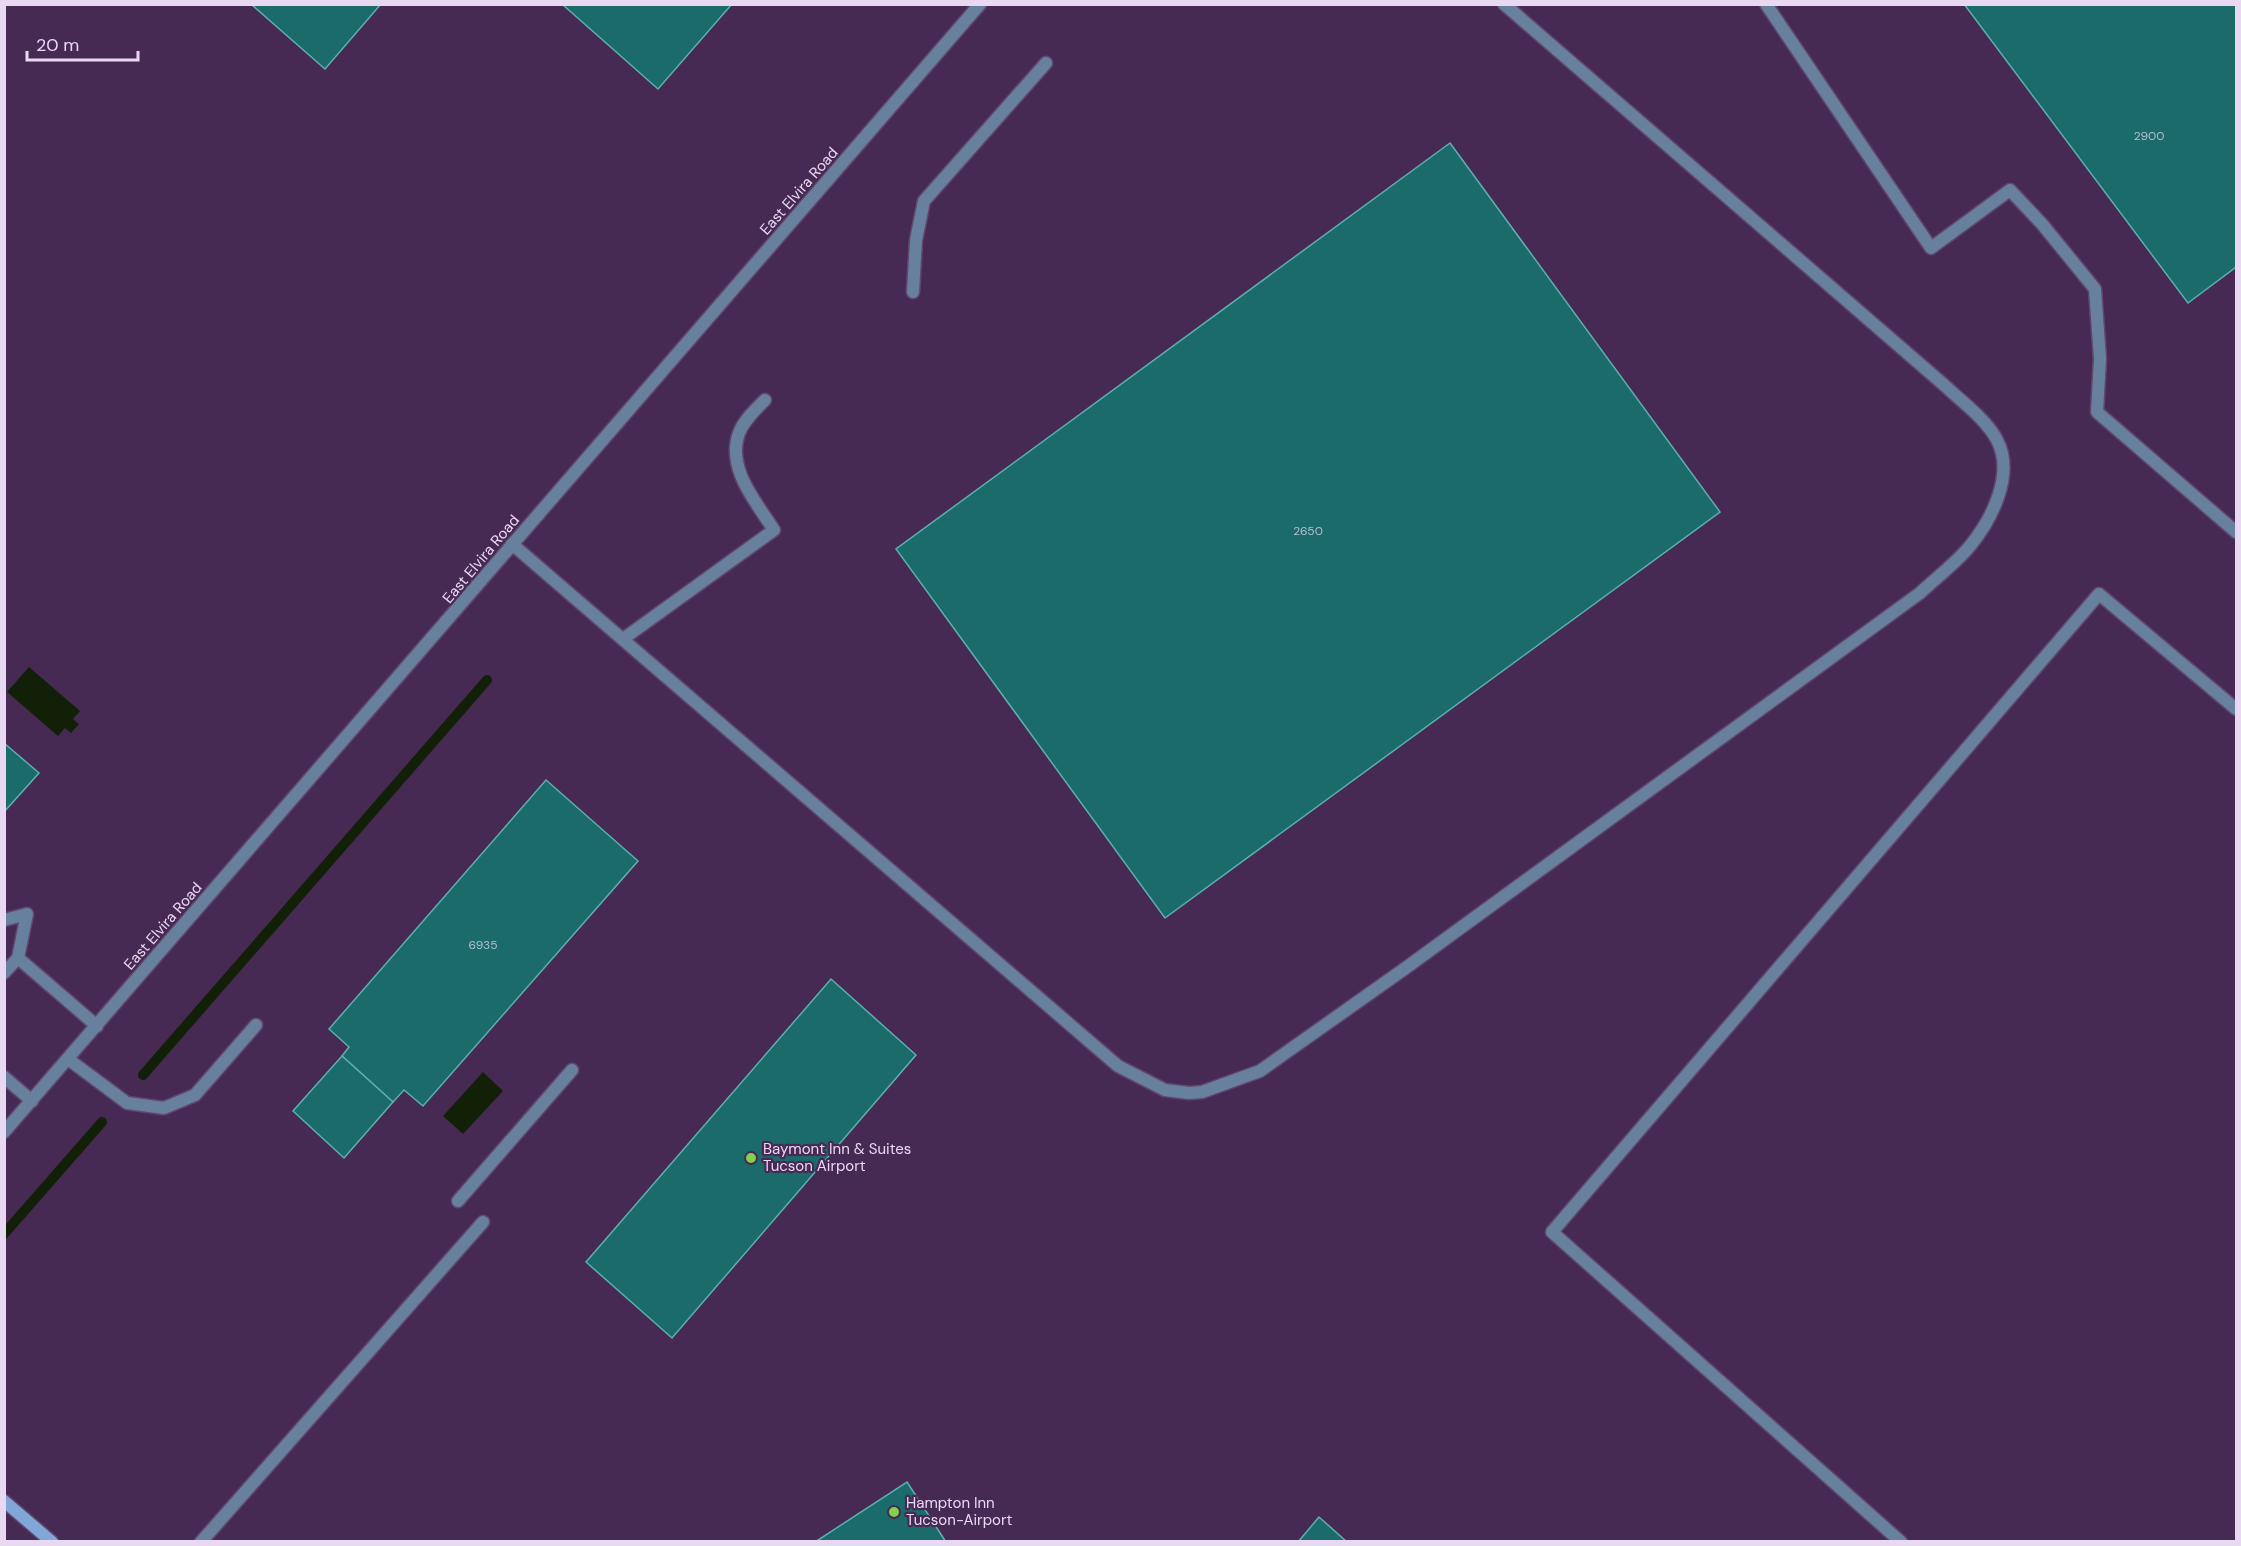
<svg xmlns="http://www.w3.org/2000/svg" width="2241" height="1546" font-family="'DM Sans',sans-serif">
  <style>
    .water { fill: #112007 }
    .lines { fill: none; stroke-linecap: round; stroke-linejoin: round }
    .stream { stroke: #112007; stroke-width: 10 }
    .building { fill: #1b6b6a; stroke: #5dafad; stroke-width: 1.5 }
    .service-casing { stroke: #61466d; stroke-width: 15 }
    .minor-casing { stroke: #61466d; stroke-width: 15 }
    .secondary-casing { stroke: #61466d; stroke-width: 15 }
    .service { stroke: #67809e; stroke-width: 12 }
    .minor { stroke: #67809e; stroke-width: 12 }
    .secondary { stroke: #80a7d8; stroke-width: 12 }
    .poi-dot { fill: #84cf4d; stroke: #472a54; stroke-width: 2 }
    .labels { text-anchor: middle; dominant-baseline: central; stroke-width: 4.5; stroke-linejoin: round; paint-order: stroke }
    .number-label { font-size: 12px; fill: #b6bdd0 }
    .street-label { font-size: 15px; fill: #e9d8f2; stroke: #472a54 }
    .poi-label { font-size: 15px; fill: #e9d8f2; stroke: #472a54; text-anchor: start }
  </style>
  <rect width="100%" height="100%" fill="#472a54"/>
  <g class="water">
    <path d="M29 667 80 711 73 719 79 724 71 733 65 728 58 736 7 692Z"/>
    <path d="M483 1072 503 1091 463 1134 443 1116Z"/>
  </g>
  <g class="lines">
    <g class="stream">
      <path d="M143 1075 487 680"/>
      <path d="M4 1234 102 1122"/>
    </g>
  </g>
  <g class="building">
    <path d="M251 4H381L325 69Z"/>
    <path d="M562 4H732L658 89Z"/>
    <path d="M1964 4H2236V267L2188 303Z"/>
    <path d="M1450 143 1720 512 1165 918 896 549Z"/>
    <path d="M4 743 39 773 4 812Z"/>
    <path d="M546 780 638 861 423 1106 404 1090 393 1102 342 1056 349 1047 329 1029Z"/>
    <path d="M831 979 916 1055 672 1338 586 1262Z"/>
    <path d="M342 1056 393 1102 344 1158 293 1111Z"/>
    <path d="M907 1482 946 1542H815Z"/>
    <path d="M1319 1517 1347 1542H1298Z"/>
  </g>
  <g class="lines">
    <g class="service-casing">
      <g id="service">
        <path d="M1766 4 1931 248 2010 190 2042 224 2095 289 2100 359 2097 412 2236 532"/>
        <path d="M913 292 916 240 924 201 1046 63"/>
        <path d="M512 544 1118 1066 1165 1090 1189 1093 1202 1092 1260 1071 1407 967 1920 593C1936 578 1956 563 1970 546 1992 519 2015 474 1997 440 1986 419 1961 401 1943 384L1504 4"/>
        <path d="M623 639 774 530C756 502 726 468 739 433 744 420 756 409 765 400"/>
        <path d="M4 920 27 914 18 958 4 973"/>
        <path d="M18 958 97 1026"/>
        <path d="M68 1059 127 1103 164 1108 195 1095 256 1025"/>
        <path d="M4 1077 32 1101"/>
        <path d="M458 1201 572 1070"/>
        <path d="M201 1542 483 1222"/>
        <path d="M1901 1542 1552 1232 2099 594 2236 709"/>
      </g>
    </g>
    <g class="minor-casing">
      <path id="minor" d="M4 1132 980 4"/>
    </g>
    <g class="secondary-casing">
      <path id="secondary" d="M4 1501 52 1542"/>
    </g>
    <use href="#service" class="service"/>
    <use href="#minor" class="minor"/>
    <use href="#secondary" class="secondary"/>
  </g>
  <g class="poi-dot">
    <circle cx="751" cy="1158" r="6"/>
    <circle cx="894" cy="1512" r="6"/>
  </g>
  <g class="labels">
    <g class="number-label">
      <text x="2149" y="136">2900</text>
      <text x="1308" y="531">2650</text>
      <text x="483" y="945">6935</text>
    </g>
    <g class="street-label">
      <text transform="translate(799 191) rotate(-49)">East Elvira Road</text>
      <text transform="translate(481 559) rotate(-50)">East Elvira Road</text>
      <text transform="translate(163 926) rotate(-49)">East Elvira Road</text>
    </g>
    <g class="poi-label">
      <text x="763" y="1149">Baymont Inn &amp; Suites<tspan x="763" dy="17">Tucson Airport</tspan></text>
      <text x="906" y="1503">Hampton Inn<tspan x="906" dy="17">Tucson-Airport</tspan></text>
    </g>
  </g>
  <rect width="2241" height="1546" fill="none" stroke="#e9d8f2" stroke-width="12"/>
  <path d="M27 51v9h111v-9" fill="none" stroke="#e9d8f2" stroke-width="3"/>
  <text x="36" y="51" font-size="18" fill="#e9d8f2" stroke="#472a54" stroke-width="4.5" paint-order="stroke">20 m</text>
</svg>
